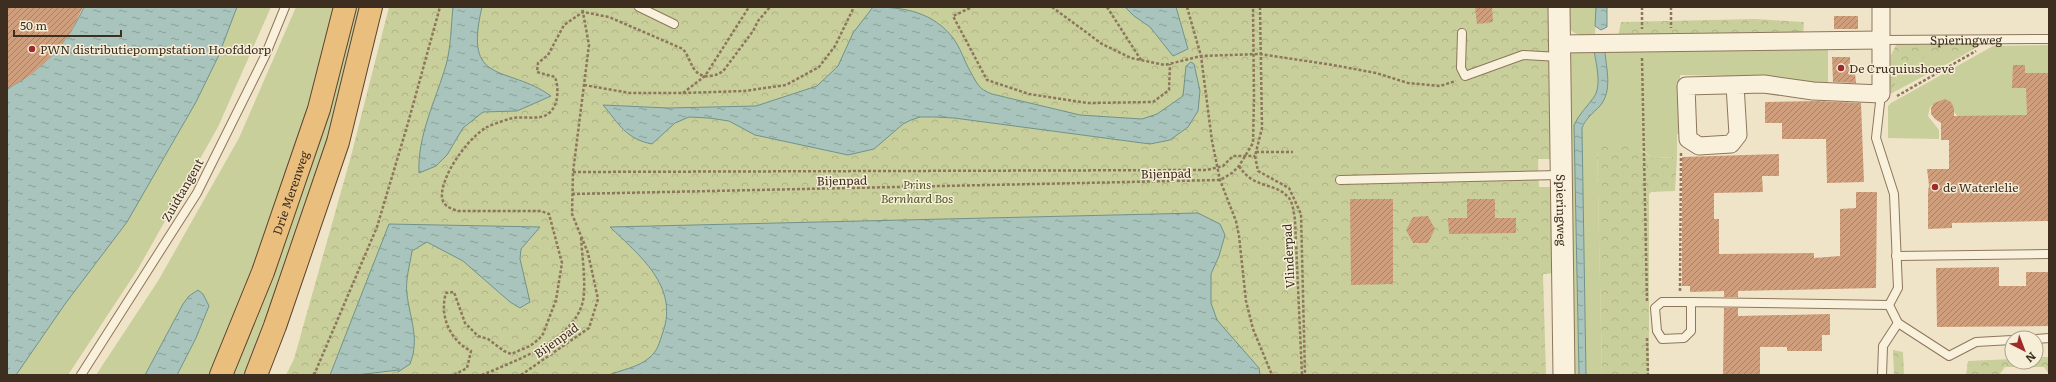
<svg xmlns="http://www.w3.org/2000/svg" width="2056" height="382" font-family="Literata,serif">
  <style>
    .grass { fill: #c9cf9b }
    .forest { fill: url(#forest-crowns) }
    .water { fill: url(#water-ripples); stroke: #6f938a }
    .building { fill: url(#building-hatch) }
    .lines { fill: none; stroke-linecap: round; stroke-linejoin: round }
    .service-casing { stroke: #8d765c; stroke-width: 10 }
    .minor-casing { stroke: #8d765c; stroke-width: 19 }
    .tertiary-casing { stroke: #8d765c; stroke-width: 23 }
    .trunk-casing { stroke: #5b4430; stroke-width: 24 }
    .path { stroke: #8d765c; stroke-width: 2.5; stroke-dasharray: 3 2; stroke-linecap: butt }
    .service { stroke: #faf1dc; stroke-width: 8 }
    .minor { stroke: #faf1dc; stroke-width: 17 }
    .tertiary { stroke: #faf1dc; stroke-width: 21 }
    .trunk { stroke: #eabe7c; stroke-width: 22 }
    .poi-dot { fill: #9e2a2b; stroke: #f7eed8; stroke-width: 1.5 }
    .labels { text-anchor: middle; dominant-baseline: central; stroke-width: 3; stroke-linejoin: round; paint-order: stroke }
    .street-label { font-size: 12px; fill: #3d2e20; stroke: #f7eed8 }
    .poi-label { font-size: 12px; fill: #3d2e20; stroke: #f7eed8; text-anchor: start }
    .park-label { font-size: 12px; font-style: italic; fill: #4d5a26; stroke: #f7eed8 }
  </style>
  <defs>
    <pattern id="forest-crowns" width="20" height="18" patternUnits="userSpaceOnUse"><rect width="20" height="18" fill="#c9cf9b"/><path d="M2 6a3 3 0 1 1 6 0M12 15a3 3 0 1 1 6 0" fill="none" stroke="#aeb285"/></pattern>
    <pattern id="water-ripples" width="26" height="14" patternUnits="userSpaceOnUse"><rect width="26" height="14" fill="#a9c4bc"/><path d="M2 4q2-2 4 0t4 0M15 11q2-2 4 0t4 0" fill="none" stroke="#8ba098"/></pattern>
    <pattern id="building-hatch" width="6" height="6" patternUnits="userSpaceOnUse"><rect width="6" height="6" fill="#cf9f7d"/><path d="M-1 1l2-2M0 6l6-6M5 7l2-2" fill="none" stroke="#a98266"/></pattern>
  </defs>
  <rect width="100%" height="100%" fill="#f0e4c8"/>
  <g class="grass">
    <path d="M237 7H271L218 127 138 269 68 375H16L163 160 196 102 218 57Z"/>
    <path d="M296 7H336L286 179 234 323 211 375H177L196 338 209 307 183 304 145 375H96L158 281 239 138Z"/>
    <path d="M350 7H363L347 78 286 274 244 375H230Z"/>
    <path d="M1566 7H1596L1595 37C1570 35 1567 32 1566 7Z"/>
    <path d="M2049 45V96L2030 118H1959L1949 106 1937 102 1930 107 1928 116 1939 130V139L1888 138V106L1891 103 1993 46Z"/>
    <path d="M1594 50C1596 64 1602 85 1594 97 1587 107 1579 114 1574 125L1579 375H1569L1565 61 1573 51Z"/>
    <path d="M1828 50V85L1775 77 1680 75 1682 134H1677V157L1653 158 1642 150 1597 145 1602 375H1586L1582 128 1608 84 1605 51Z"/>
    <path d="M1930 51 1962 56 1894 92 1897 75 1911 68Z"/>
  </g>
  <g class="forest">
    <path d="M389 7H1548L1551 159H1538L1539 187H1554L1555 273 1543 274 1546 375H286L294 359 351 156Z"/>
    <path d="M1755 19 1804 22 1803 36 1618 37 1621 22Z"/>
    <path d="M1897 43H1983L1962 56 1930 52 1911 68 1897 75 1894 92 1888 95 1891 55Z"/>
    <path d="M1625 140 1653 158 1677 157 1675 191 1651 192 1649 194V375H1602L1597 145Z"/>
    <path d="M1893 350 1903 352 1904 375H1894Z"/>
    <path d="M2036 357H2049V374L2044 367H2005L1999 375H1966L1968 361 2012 359V362H2036Z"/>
  </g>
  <g class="water">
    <path d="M84 7H237L218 57 196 102 127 222 65 304 16 375H7V89C43 69 67 44 84 7Z"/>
    <path d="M453 7H482C463 87 506 64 551 96L517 111 483 112 463 128 447 155 436 166 419 173C417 136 436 100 446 65 451 47 451 26 453 7Z"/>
    <path d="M873 7C904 7 933 12 953 38 960 47 964 60 970 71 977 83 978 89 992 94L1080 115 1142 119 1157 114 1183 96 1186 66 1191 62 1194 64 1200 91 1198 111 1188 127 1170 140 1150 144 954 118 935 117H920L911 120 903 124 874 149 848 155 755 135 729 121 709 118 689 117 675 123 652 144C626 139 619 124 603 105L668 108 756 106 817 86 838 66 853 33Z"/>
    <path d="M1125 7H1176L1188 49 1173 56 1150 27 1134 16Z"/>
    <path d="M1596 7H1607V27L1601 30 1595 26Z"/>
    <path d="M1594 50 1605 51C1606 69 1613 90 1600 106 1593 113 1586 118 1582 128L1586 375H1579L1574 125C1579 114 1587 107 1594 97 1602 85 1596 64 1594 50Z"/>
    <path d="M1198 213 1220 224 1225 235 1219 256 1211 274V303L1217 320 1259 368 1260 375H609C621 370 639 367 649 358 658 351 659 343 663 332 679 286 639 255 610 227Z"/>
    <path d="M389 224 540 227 521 249 520 259 530 302 520 308 510 302 463 261 427 242 412 251C410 265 405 280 407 294 410 320 420 338 410 364L398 372 399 370 356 375H330Z"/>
    <path d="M198 290 203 294 209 306 196 338 177 375H145L183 304 189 296Z"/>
  </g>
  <g class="building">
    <path d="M7 7H83L71 32 53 55 32 74 7 89Z"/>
    <path d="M1475 7H1492L1493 22 1477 24Z"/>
    <rect x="1834" y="16" width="24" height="13"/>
    <path d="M1832 57H1850V73H1855L1856 83 1833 82Z"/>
    <path d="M2013 65H2025V73H2049V221L1952 223V228L1928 229V192L1929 185 1927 169H1949V140H1941V123L1935 119 1931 114V108L1934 103 1945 99 1951 102 1954 108V116L2027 115 2026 88H2012Z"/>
    <path d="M1818 101 1861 103 1864 182 1827 183 1826 139H1782V123H1765V102Z"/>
    <path d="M1779 154V176H1762L1763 192 1714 193V219H1719V254L1814 253V258L1840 256V209L1856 208V192H1877L1876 288 1738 291V297H1724V291L1690 292V286H1682V157Z"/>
    <path d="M1350 199H1393V284L1351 285Z"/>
    <path d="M1467 199H1495V218H1516V233L1449 234 1448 218H1467Z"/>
    <path d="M1428 216 1435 229 1428 243H1413L1406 230 1413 217Z"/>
    <path d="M1999 267V286H2026V272H2049V326L1937 327 1936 268Z"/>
    <path d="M1724 308H1738V316L1830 314V335H1822V351H1787V347H1760V375H1723Z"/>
  </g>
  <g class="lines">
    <g class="service-casing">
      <g id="service">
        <path d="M639 7 674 24"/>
        <path d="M1462 33 1461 68 1465 76 1523 55 1559 57"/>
        <path id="s1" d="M1882 40 2049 39"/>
        <path d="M1881 94 1876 138 1894 194 1898 288 1889 305 1898 323 1883 346 1882 375"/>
        <path d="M1340 180 1560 175"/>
        <path d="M1896 256 2049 254"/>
        <path d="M1691 302V331L1684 338 1662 339 1657 331 1655 308 1662 302H1691L1889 305"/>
        <path d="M1898 323 1949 356 1976 342 2012 340"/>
        <path d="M2036 339 2049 338"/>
        <path d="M81 375 197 193 265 56 285 7"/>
      </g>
    </g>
    <g class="minor-casing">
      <g id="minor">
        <path d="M1559 44 1882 40"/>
        <path d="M1735 85 1738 135 1731 144 1699 146 1688 139 1686 86 1764 84 1813 91 1881 94V7"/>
      </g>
    </g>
    <g class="tertiary-casing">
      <g id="tertiary">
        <path id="s2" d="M1559 7 1564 375"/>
      </g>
    </g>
    <g class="trunk-casing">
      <g id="trunk">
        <path id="s3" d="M221 375 263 272 319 109 345 7"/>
        <path d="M256 375 275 326 338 142 371 7"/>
      </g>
    </g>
    <g class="path">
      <path d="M1052 7 1102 44 1131 58 1165 65 1201 56 1260 54 1333 65 1376 73 1408 83 1440 86 1456 81"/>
      <path d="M1107 7 1141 60"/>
      <path d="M1187 7 1201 56 1212 141 1220 180 1236 221 1239 236 1246 301 1253 329 1272 375"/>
      <path d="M1260 7 1262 128 1255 156 1258 171 1289 188 1301 214 1305 375"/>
      <path d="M1642 7V29"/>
      <path d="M1671 7V28"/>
      <path d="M970 8 953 16 987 80 1029 94 1088 103 1153 102 1169 90 1170 64"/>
      <path d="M1642 58 1647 301"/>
      <path d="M584 85 630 93H683L744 91 786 85 819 67 835 46 854 7"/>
      <path d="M683 93 705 76 749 7"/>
      <path d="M1897 96 1976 51"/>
      <path d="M1256 152H1293"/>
      <path d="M1239 166C1254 190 1274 181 1289 198 1293 203 1294 214 1295 220L1302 375"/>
      <path d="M573 172 1207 170 1223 166 1233 156H1255"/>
      <path d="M572 194 1220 180 1232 173 1239 166 1253 143 1254 98 1253 7"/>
      <path d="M1680 291 1681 152"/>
      <path d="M1647 338 1648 375"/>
      <path d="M314 375 377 227 408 123 440 7"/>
      <path d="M454 375 467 368 471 351C450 341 439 315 446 293L454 292 465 323 478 336 488 339 504 351 511 354 530 346 539 339 543 334 556 300 562 263 549 214 541 211H459C450 209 441 205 442 194 443 173 468 138 487 127 493 124 503 121 509 119 521 115 538 121 548 114 559 106 559 88 555 77L537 72 538 63 548 55 564 25 583 12 609 17 683 49C692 60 692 78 710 76 716 75 720 74 724 70L753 31 758 21 770 7"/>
      <path d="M482 375C517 360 582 338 584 293 585 274 582 255 581 237"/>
      <path d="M521 375 589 328 598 299 588 253 572 214 573 172 589 45 582 7"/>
    </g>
    <use href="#service" class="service"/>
    <use href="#minor" class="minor"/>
    <use href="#tertiary" class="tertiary"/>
    <use href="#trunk" class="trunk"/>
  </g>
  <g class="poi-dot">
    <circle cx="32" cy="49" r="4"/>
    <circle cx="1841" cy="68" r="4"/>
    <circle cx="1935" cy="187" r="4"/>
  </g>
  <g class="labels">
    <g class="street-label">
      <text stroke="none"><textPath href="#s1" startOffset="84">Spieringweg</textPath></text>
      <text transform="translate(1166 173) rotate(-1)">Bijenpad</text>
      <text transform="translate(842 180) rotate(-1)">Bijenpad</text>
      <text transform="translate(182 190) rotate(-60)">Zuidtangent</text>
      <text stroke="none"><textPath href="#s3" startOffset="195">Drie Merenweg</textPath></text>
      <text stroke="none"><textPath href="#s2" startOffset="203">Spieringweg</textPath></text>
      <text transform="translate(1288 256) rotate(-93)">Vlinderpad</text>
      <text transform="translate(556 340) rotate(-35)">Bijenpad</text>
    </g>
    <g class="poi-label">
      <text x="40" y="49">PWN distributiepompstation Hoofddorp</text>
      <text x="1849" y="68">De Cruquiushoeve</text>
      <text x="1943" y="187">de Waterlelie</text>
    </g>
    <g class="park-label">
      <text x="917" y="184">Prins<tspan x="917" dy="14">Bernhard Bos</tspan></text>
    </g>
  </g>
  <rect width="2056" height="382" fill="none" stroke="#3d2e20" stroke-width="16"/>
  <g transform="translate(2024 350) rotate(138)"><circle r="19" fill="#f7eed8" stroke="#ada18e"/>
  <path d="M0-3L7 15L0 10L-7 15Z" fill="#9e2a2b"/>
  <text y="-6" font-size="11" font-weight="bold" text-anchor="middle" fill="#3d2e20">N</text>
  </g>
  <path d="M14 30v6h107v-6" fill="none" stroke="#3d2e20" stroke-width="2"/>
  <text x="20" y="30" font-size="12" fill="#3d2e20" stroke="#f7eed8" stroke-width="3" paint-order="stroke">50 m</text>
</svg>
